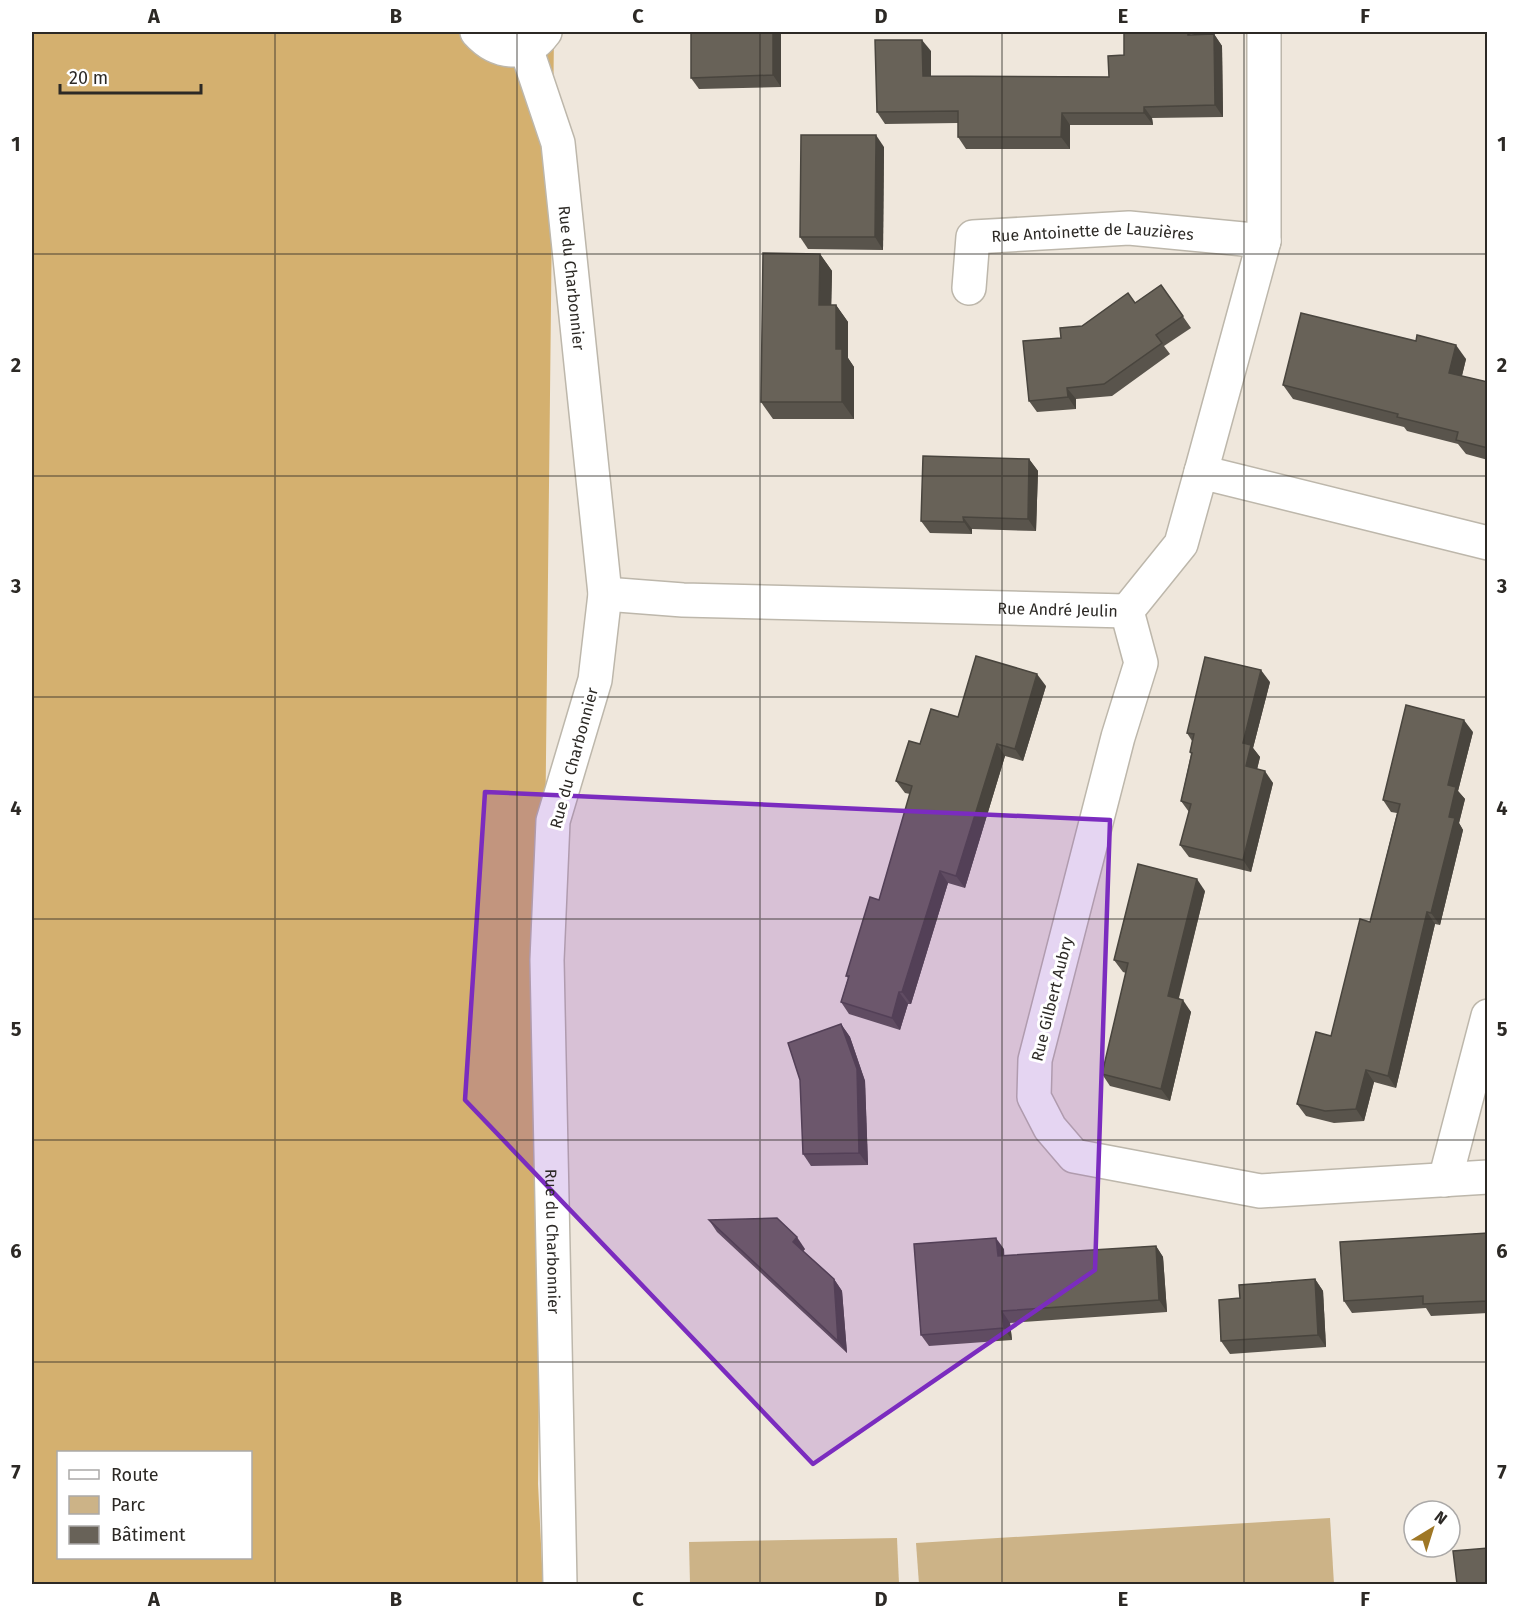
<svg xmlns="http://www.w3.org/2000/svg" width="1519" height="1616" font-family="'Fira Sans',sans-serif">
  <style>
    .green { fill: #ccb387 }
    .forest { fill: #d4b06f; fill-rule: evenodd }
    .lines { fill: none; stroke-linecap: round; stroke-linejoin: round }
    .minor-casing { stroke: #bdb7ab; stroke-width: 36 }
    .minor { stroke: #fff; stroke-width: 33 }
    .wall { fill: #59544c }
    .shaded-wall { fill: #49453e }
    .building { fill: #686258; stroke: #49453e; stroke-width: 1.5 }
    .marked { fill: #7b2cbf; fill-opacity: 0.2; stroke: #7b2cbf; stroke-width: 4.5; stroke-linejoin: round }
    .grid { fill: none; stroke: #2c2925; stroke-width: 1.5; stroke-opacity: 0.55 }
    .labels { text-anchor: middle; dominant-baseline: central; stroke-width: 6; stroke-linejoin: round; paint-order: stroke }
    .street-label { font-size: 16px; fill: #2c2925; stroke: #fff }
    .neatline { fill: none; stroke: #2c2925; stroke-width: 2 }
    .grid-label { font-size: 20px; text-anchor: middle; font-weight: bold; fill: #2c2925 }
  </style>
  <rect width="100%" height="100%" fill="#efe7dc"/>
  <g class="green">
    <path d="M1330 1518 1334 1584H919L916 1543Z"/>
    <path d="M897 1538 899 1584H690L689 1542Z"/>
  </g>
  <path class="forest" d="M32 32H554L538 1484 543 1584H32ZM58 1452H250V1558H58Z"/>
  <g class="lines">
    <g class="minor-casing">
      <g id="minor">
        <path d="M477 32C497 54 526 58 545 32"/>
        <path id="s1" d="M526 48 558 143 605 594 595 680 553 821 547 960 560 1584"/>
        <path id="s2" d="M969 288 973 237 1129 228 1264 241"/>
        <path d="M1201 472 1264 241V32"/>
        <path id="s3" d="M605 594 683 600 1127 611"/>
        <path d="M1127 611 1141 663 1118 737 1035 1060 1034 1097 1050 1128 1074 1156 1260 1191 1488 1177"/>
        <path d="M1127 611 1181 544 1201 472 1488 543"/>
        <path d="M1445 1180 1488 1016"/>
      </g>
    </g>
    <use href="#minor" class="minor"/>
  </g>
  <g class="wall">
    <path d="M691 32H781V87L699 89 691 78Z"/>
    <path d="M1188 32 1191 35 1214 34 1222 46 1223 117 1152 118 1153 125H1070V149H966L958 137V123L885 124 877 112 931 51V76L1109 77 1124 55Z"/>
    <path d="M884 147 883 250 808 249 800 237Z"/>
    <path d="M820 254 832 271 831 305H836L848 322V358L854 367V419H773L761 402Z"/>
    <path d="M1161 285 1191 328 1164 346 1170 354 1112 396 1076 399V409L1037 412 1029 401 1082 326 1135 303Z"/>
    <path d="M1416 341 1466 359 1462 376 1488 382V460L1466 454 1458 444 1407 431 1404 427 1293 399 1283 385Z"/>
    <path d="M1029 459 1038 471 1036 531 972 529V534L930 533 921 521Z"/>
    <path d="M1270 682 1253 748 1260 757 1257 769 1273 783 1251 872 1189 857 1180 845 1189 812 1181 801 1191 754 1190 752 1192 741 1187 733Z"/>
    <path d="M1046 686 1023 761 1005 756 965 888 948 883 911 1004H908L900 1030 849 1014 841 1002 848 978 846 976 879 900 910 794 905 793 896 781 920 744 958 717Z"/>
    <path d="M1473 732 1458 791 1465 799 1459 823 1463 830 1440 925 1435 924 1396 1088 1374 1082 1364 1121 1334 1123 1306 1116 1297 1104 1331 1036 1370 922 1397 813 1391 812 1383 800Z"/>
    <path d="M1205 891 1179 998 1191 1012 1170 1101 1110 1086 1102 1074 1126 973 1123 972 1114 960Z"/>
    <path d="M841 1024 850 1037 865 1081 868 1165 811 1166 803 1154Z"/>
    <path d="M709 1220 805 1249 803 1251 834 1279 842 1291 847 1353 717 1232Z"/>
    <path d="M1488 1233V1313L1431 1316 1426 1308 1352 1313 1344 1301Z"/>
    <path d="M1156 1246 1163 1257 1167 1312 1010 1323 1012 1340 929 1346 921 1335 1004 1249V1256Z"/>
    <path d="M1315 1279 1323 1291 1326 1347 1230 1354 1221 1341 1240 1298Z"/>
  </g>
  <g class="shaded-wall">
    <path d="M773 32H781V87L773 75Z"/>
    <path d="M1214 34 1222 46 1223 117 1215 105Z"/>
    <path d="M922 40 931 51V88L923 76Z"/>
    <path d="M1144 107 1152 118 1153 125 1144 113Z"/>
    <path d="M1062 113 1070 125V149L1061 137Z"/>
    <path d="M876 135 884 147 883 250 875 237Z"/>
    <path d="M820 254 832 271 831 322 819 305Z"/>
    <path d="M836 305 848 322V358L854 367V419L842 402 836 349Z"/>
    <path d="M1456 345 1466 359 1459 387 1449 373Z"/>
    <path d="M1067 388 1076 399V409L1068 397Z"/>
    <path d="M1029 459 1038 471 1036 531 1028 519Z"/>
    <path d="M963 517 972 529V534L964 522Z"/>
    <path d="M1261 670 1270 682 1253 748 1260 757 1255 778 1246 766 1243 743Z"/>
    <path d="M1037 674 1046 686 1023 761 1015 749Z"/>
    <path d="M1464 720 1473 732 1458 791 1465 799 1459 823 1463 830 1440 925 1431 913 1449 817 1448 785Z"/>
    <path d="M997 744 1005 756 965 888 956 876Z"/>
    <path d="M1265 771 1273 783 1251 872 1243 860Z"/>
    <path d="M940 871 948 883 911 1004 902 992Z"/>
    <path d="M1197 879 1205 891 1176 1008 1168 996Z"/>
    <path d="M1427 912 1435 924 1396 1088 1388 1076Z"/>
    <path d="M899 992 908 1004 900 1030 892 1018Z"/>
    <path d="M1183 1000 1191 1012 1170 1101 1161 1089Z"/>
    <path d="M841 1024 850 1037 865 1081 868 1165 859 1153Z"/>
    <path d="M1366 1070 1374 1082 1364 1121 1356 1109Z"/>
    <path d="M797 1237 805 1249 801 1254 793 1242Z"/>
    <path d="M996 1238 1004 1249 1005 1267 998 1256Z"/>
    <path d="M1156 1246 1163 1257 1167 1312 1159 1300Z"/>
    <path d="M834 1279 842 1291 847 1353 838 1341Z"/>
    <path d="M1315 1279 1323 1291 1326 1347 1318 1335Z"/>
    <path d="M1002 1311 1010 1323 1012 1340 1004 1328Z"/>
  </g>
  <g class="building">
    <path d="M691 32H773V75L691 78Z"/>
    <path d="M1124 32H1188V35L1214 34 1215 105 1144 107V113H1062L1061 137H958V111L877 112 875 40H922L923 76 1109 77 1108 56 1124 55Z"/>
    <path d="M801 135H876L875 237H800Z"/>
    <path d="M763 253 820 254 819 305H836V349H842V402H761Z"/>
    <path d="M1161 285 1183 316 1156 335 1162 343 1104 384 1067 388 1068 397 1029 401 1023 341 1061 338 1060 328 1082 326 1128 293 1135 303Z"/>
    <path d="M1301 313 1416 341 1417 335 1456 345 1449 373 1488 382V448L1456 440 1458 432 1397 417 1398 414 1283 385Z"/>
    <path d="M923 456 1029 459 1028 519 963 517 964 522 921 521Z"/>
    <path d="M976 656 1037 674 1015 749 997 744 956 876 940 871 902 992H899L892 1018 841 1002 849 976H846L870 897 879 900 912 786 896 781 909 741 920 744 931 709 958 717Z"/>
    <path d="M1205 657 1261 670 1243 743 1251 745 1246 766 1265 771 1243 860 1180 845 1191 804 1181 801 1192 753 1190 752 1194 734 1187 733Z"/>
    <path d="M1406 705 1464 720 1448 785 1456 787 1449 817 1455 818 1431 913 1427 912 1388 1076 1366 1070 1356 1109 1325 1111 1297 1104 1316 1032 1331 1036 1360 919 1370 922 1400 804 1383 800Z"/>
    <path d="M1138 864 1197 879 1168 996 1183 1000 1161 1089 1102 1074 1128 963 1114 960Z"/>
    <path d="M841 1024 857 1069 859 1153 803 1154 800 1080 788 1043Z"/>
    <path d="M777 1218 797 1237 793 1242 834 1279 838 1341 709 1220Z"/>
    <path d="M1488 1233V1301L1423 1304V1296L1344 1301 1340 1242Z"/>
    <path d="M996 1238 998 1256 1156 1246 1159 1300 1002 1311 1004 1328 921 1335 914 1244Z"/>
    <path d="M1315 1279 1318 1335 1221 1341 1219 1300 1240 1298 1239 1285Z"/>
    <path d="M1488 1548V1584H1457L1453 1551Z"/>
  </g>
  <path class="marked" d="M485 792 1110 820 1095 1270 813 1464 465 1100Z"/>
  <path class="grid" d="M275 32V1584M517 32V1584M760 32V1584M1002 32V1584M1244 32V1584M32 254H1488M32 476H1488M32 697H1488M32 919H1488M32 1140H1488M32 1362H1488"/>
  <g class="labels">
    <g class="street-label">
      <text stroke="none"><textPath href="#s2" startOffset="171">Rue Antoinette de Lauzières</textPath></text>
      <text stroke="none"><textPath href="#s1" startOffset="236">Rue du Charbonnier</textPath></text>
      <text stroke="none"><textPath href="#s3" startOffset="453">Rue André Jeulin</textPath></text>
      <text transform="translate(574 758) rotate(-75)">Rue du Charbonnier</text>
      <text transform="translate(1052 999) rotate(-76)">Rue Gilbert Aubry</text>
      <text stroke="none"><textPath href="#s1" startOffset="1208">Rue du Charbonnier</textPath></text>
    </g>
  </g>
  <rect width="1519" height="1616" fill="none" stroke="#ffffff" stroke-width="66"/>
  <rect x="57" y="1451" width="195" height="108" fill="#ffffff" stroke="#aba9a8" stroke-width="1.5"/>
  <rect x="69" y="1470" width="30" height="9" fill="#ffffff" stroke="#aba9a8" stroke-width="1.5"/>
  <text x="111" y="1481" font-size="18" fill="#2c2925">Route</text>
  <rect x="69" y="1496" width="30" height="18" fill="#ccb387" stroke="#aba9a8" stroke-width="1.5"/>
  <text x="111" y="1511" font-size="18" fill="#2c2925">Parc</text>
  <rect x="69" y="1526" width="30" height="18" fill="#686258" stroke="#aba9a8" stroke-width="1.5"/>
  <text x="111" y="1541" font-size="18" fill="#2c2925">Bâtiment</text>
  <g transform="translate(1432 1529) rotate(38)"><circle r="28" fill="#ffffff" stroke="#aba9a8" stroke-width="1.5"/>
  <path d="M0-4.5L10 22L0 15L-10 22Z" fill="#9f7725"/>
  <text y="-9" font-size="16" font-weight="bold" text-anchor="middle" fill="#2c2925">N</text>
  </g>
  <path d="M60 84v9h141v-9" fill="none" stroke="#2c2925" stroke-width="3"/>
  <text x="69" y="84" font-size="18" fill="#2c2925" stroke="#ffffff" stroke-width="4.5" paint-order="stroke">20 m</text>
  <rect x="33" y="33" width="1453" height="1550" class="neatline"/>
  <g class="grid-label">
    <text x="154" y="23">A</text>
    <text x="396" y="23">B</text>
    <text x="638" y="23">C</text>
    <text x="881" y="23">D</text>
    <text x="1123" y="23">E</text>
    <text x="1365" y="23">F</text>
    <text x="16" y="151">1</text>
    <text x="1502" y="151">1</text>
    <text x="16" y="372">2</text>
    <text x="1502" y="372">2</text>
    <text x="16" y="593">3</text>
    <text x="1502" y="593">3</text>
    <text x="16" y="815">4</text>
    <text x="1502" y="815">4</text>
    <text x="16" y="1036">5</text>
    <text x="1502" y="1036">5</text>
    <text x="16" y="1258">6</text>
    <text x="1502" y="1258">6</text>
    <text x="16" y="1479">7</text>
    <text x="1502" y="1479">7</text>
    <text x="154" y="1606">A</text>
    <text x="396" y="1606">B</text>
    <text x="638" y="1606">C</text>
    <text x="881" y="1606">D</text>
    <text x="1123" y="1606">E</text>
    <text x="1365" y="1606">F</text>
  </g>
</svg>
